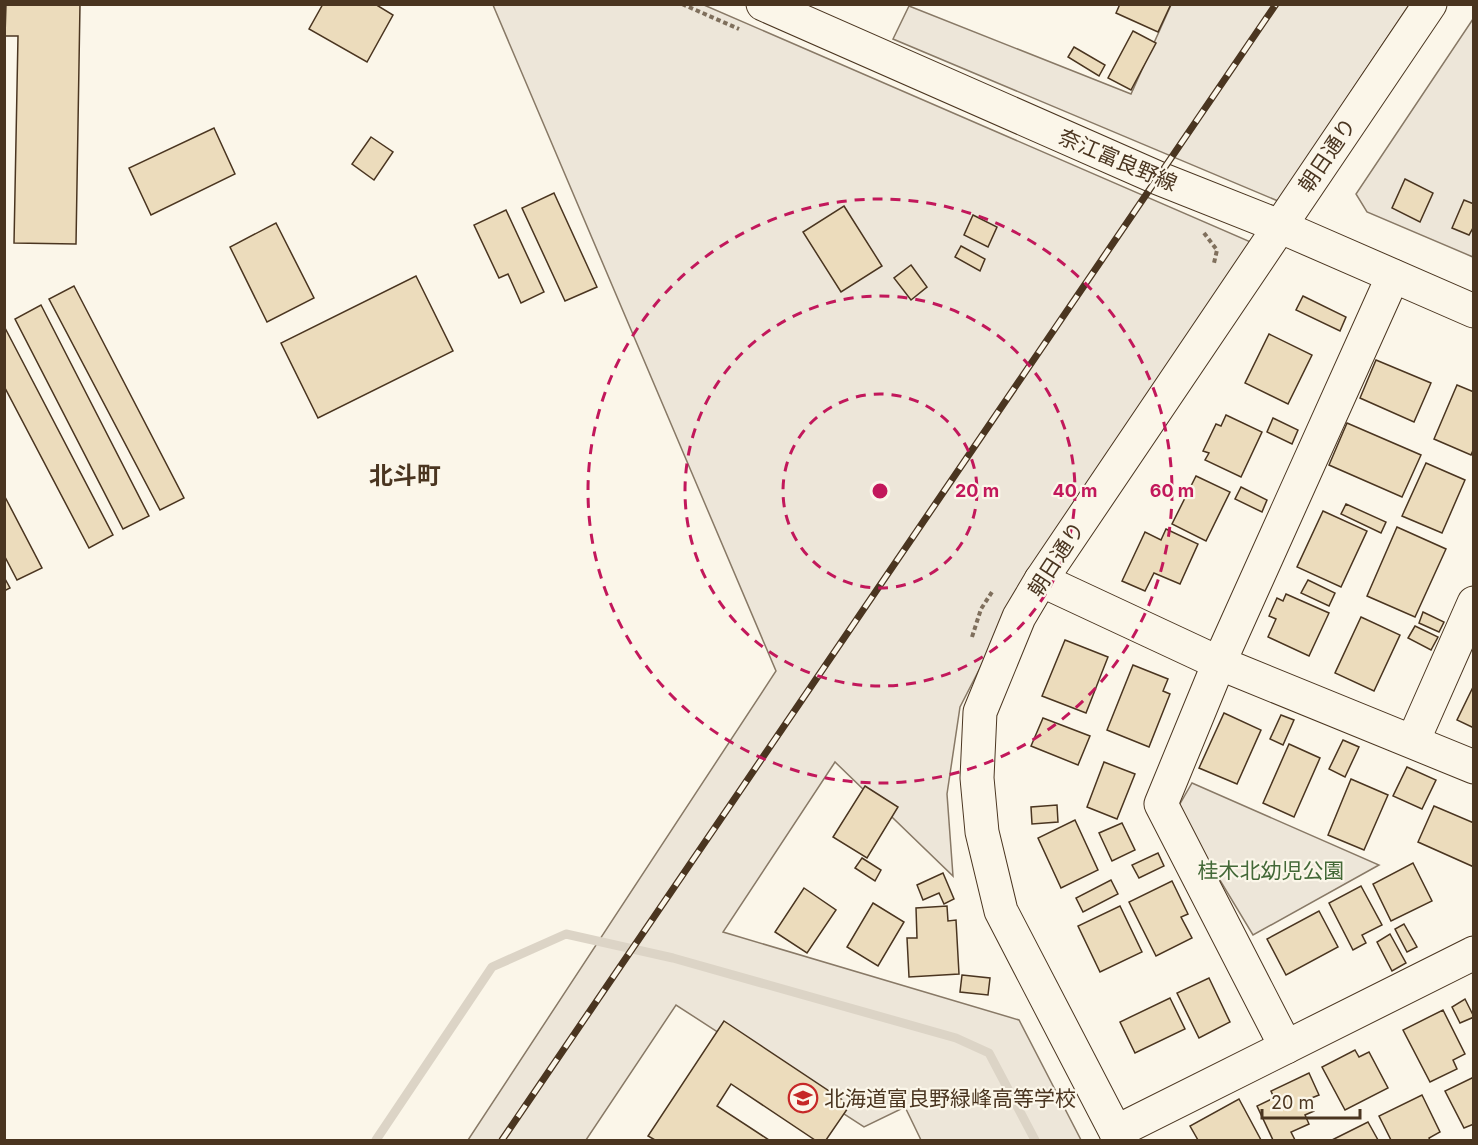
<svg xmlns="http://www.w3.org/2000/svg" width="1478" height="1145" font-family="Inter,'Noto Sans JP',sans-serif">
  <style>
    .green { fill: #ede6d9; stroke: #887966; stroke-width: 1.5 }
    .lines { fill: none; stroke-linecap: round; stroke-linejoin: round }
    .stream { stroke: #dcd4c6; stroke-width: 9 }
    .building { fill: #ecdcbc; stroke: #4a3520; stroke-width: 1.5 }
    .minor-casing { stroke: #4a3520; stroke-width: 35 }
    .major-casing { stroke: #4a3520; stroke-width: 35 }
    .path { stroke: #7f6f5c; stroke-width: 4; stroke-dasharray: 4.5 3; stroke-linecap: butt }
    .minor { stroke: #fbf6e9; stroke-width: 33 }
    .major { stroke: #fbf6e9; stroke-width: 33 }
    .rail-casing { stroke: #4a3520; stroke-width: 7 }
    .rail { stroke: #fbf6e9; stroke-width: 4.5; stroke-dasharray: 14; stroke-linecap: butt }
    .ring { fill: none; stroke: #c2185b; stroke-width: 3; stroke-dasharray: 10 8 }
    .labels { text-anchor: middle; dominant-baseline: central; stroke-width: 4.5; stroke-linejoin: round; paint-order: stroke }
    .street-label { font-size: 21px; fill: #4a3520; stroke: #fbf6e9 }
    .park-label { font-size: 21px; fill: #436837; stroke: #fbf6e9 }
    .poi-label { font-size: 21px; fill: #4a3520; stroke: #fbf6e9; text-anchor: start }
    .quarter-label { font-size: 24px; font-weight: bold; fill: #4a3520; stroke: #fbf6e9 }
    .centre { fill: #c2185b; stroke: #fbf6e9; stroke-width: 3 }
    .ring-label { font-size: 18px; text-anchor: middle; font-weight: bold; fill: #c2185b; stroke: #fbf6e9; stroke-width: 4.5; stroke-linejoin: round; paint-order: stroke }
  </style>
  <rect width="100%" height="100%" fill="#fbf6e9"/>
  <g class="green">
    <path d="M493 5H704L1253 243 1014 602 960 707 947 794 953 876 835 762 723 932 1019 1020 1081 1140H921L905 1107 864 1127 676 1005 586 1140H468L776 671Z"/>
    <path d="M1171 5H1409L1278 201 893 39 909 6 1131 94Z"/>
    <path d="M1473 19V257L1367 212 1356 194Z"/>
    <path d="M1192 783 1379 865 1253 935 1177 809Z"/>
  </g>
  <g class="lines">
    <path class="stream" d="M376 1140 492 967 566 934 673 958 956 1038 989 1053 1035 1140"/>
  </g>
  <g class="building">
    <path d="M6 4H80L76 244 14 243 18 36H5Z"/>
    <path d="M323 4H375L393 15 367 62 309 29Z"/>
    <path d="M1120 4H1171L1158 32 1116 13Z"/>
    <path d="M1133 31 1156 43 1131 90 1108 78Z"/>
    <path d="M1074 47 1105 65 1099 76 1068 57Z"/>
    <path d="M214 128 235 174 151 215 129 168Z"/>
    <path d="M371 137 393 152 374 180 352 164Z"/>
    <path d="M1405 179 1433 193 1420 222 1392 208Z"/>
    <path d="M554 193 597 287 565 301 522 208Z"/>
    <path d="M1464 200 1474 204V226L1469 235 1452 228Z"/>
    <path d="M844 206 882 266 841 292 803 232Z"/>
    <path d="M506 210 544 292 521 303 508 274 499 278 474 225Z"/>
    <path d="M973 215 997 227 988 247 964 235Z"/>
    <path d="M276 223 314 298 267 322 230 247Z"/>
    <path d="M961 246 985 259 980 271 955 257Z"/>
    <path d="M911 265 927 287 911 300 894 278Z"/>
    <path d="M416 276 453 351 318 418 281 343Z"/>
    <path d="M74 286 184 498 160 510 49 299Z"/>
    <path d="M1303 296 1346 317 1340 331 1296 310Z"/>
    <path d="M41 305 149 516 123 529 15 319Z"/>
    <path d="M4 326 113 535 89 548 4 386Z"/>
    <path d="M1269 334 1312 355 1288 404 1245 383Z"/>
    <path d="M1376 360 1431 383 1414 422 1360 398Z"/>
    <path d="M1457 385 1474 392V448L1471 455 1434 439Z"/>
    <path d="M1226 415 1262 432 1241 477 1205 460 1209 453 1203 451 1216 424 1221 426Z"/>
    <path d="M1273 418 1298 430 1292 444 1267 432Z"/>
    <path d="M1347 423 1421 455 1402 497 1329 465Z"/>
    <path d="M1426 463 1465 480 1442 533 1402 516Z"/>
    <path d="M1196 476 1230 492 1206 541 1172 524Z"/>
    <path d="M1241 487 1267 500 1262 512 1235 499Z"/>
    <path d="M4 495 42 568 17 580 4 555Z"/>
    <path d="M1346 504 1386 522 1381 533 1341 514Z"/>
    <path d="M1323 511 1367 531 1341 587 1297 567Z"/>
    <path d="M1397 527 1446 549 1415 617 1367 596Z"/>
    <path d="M1166 529 1198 544 1180 584 1154 573 1145 591 1122 581 1145 532 1161 540Z"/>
    <path d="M4 577 10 588 4 591Z"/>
    <path d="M1308 580 1335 593 1329 606 1301 593Z"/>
    <path d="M1286 594 1329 613 1309 656 1268 637 1276 619 1269 616 1277 598 1283 601Z"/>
    <path d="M1423 612 1444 622 1439 632 1419 623Z"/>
    <path d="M1361 617 1400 635 1374 691 1335 673Z"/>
    <path d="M1415 626 1438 637 1431 650 1408 638Z"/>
    <path d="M1065 640 1108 657 1086 713 1042 696Z"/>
    <path d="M1133 665 1168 679 1163 691 1170 694 1149 747 1107 730Z"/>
    <path d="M1474 685V728L1457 720Z"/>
    <path d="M1224 713 1261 730 1237 784 1199 768Z"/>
    <path d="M1281 715 1294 720 1283 745 1270 739Z"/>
    <path d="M1043 718 1090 736 1078 765 1031 746Z"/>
    <path d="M1343 740 1359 747 1345 777 1329 769Z"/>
    <path d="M1289 744 1320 758 1294 817 1263 803Z"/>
    <path d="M1104 762 1135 774 1117 819 1087 807Z"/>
    <path d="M1407 767 1436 780 1422 809 1393 796Z"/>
    <path d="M1351 779 1388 795 1364 850 1328 835Z"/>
    <path d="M865 786 898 807 867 858 833 837Z"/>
    <path d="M1057 805 1058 822 1032 824 1031 807Z"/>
    <path d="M1434 806 1474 823V867L1418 842Z"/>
    <path d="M1075 820 1098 870 1061 888 1038 838Z"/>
    <path d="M1122 823 1135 850 1112 861 1099 833Z"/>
    <path d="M1158 853 1164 866 1139 878 1132 865Z"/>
    <path d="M862 858 881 870 875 881 855 868Z"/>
    <path d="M1413 863 1432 901 1391 921 1373 884Z"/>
    <path d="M943 873 954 899 944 904 939 893 923 900 917 885Z"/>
    <path d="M1111 880 1118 894 1083 912 1076 898Z"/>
    <path d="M1172 881 1188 914 1181 917 1192 938 1156 956 1129 902Z"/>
    <path d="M1361 886 1382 925 1362 935 1366 943 1353 950 1329 903Z"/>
    <path d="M804 888 836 910 807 953 775 932Z"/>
    <path d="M873 903 904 922 878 966 847 947Z"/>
    <path d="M947 906 948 921 956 920 959 974 909 977 907 938H917L916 908Z"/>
    <path d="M1120 906 1142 952 1100 972 1078 926Z"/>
    <path d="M1319 911 1338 947 1286 975 1267 939Z"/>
    <path d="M1404 924 1417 947 1407 952 1395 929Z"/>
    <path d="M1390 934 1406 963 1392 971 1377 942Z"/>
    <path d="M962 975 990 978 988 995 960 992Z"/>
    <path d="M1209 978 1230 1022 1199 1038 1177 993Z"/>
    <path d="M1170 998 1185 1029 1135 1053 1120 1022Z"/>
    <path d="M1465 999 1474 1017 1460 1023 1452 1007Z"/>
    <path d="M1443 1010 1465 1054 1453 1060 1457 1069 1430 1082 1403 1030Z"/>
    <path d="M724 1021 850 1105 826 1140H815L731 1084 717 1106 769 1140H655L648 1136Z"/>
    <path d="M1355 1050 1359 1057 1369 1052 1388 1088 1345 1110 1322 1067Z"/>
    <path d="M1309 1073 1319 1095 1309 1099 1314 1111 1305 1115 1309 1124 1291 1132 1295 1140H1273L1257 1106 1274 1098 1271 1091Z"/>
    <path d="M1474 1077V1124L1464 1128 1445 1091Z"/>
    <path d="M1422 1095 1440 1132 1429 1138 1430 1140H1391L1379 1116Z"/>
    <path d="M1239 1099 1261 1140H1198L1190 1126Z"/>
    <path d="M1368 1122 1378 1140H1332Z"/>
  </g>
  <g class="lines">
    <g class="minor-casing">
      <g id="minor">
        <path d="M1041 580 1219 663 1474 767"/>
        <path d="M1413 741 1474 603"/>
        <path d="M1286 1047 1161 804 1219 663 1393 276"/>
        <path d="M1116 1132 1474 953"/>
        <path d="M1120 1140 1001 911 982 832 977 778 980 712 1019 617 1041 580 1430 4"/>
      </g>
    </g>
    <g class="major-casing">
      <path id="major" d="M763 4 1158 178 1279 226 1474 311"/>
    </g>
    <g class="path">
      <path d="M682 4 739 29"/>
      <path d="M1204 233 1217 250 1214 263"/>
      <path d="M972 637 981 609 992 592"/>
    </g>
    <use href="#minor" class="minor"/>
    <use href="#major" class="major"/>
    <g class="rail-casing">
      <path id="rail" d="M502 1140 1276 4"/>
    </g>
    <use href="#rail" class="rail"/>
  </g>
  <g class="ring">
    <circle cx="880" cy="491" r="97"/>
    <circle cx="880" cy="491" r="195"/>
    <circle cx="880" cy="491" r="292"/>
  </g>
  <defs>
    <g id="school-ring" transform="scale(1.5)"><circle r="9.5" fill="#fbf6e9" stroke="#c62828" stroke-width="1.5"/><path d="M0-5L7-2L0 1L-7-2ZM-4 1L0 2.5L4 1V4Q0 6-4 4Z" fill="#c62828"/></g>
  </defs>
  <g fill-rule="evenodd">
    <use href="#school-ring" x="803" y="1098"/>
  </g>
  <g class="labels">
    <g class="street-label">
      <text transform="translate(1327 155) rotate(-56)">朝日通り</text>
      <text transform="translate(1118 160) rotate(23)">奈江富良野線</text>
      <text transform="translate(1056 559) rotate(-57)">朝日通り</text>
    </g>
    <g class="park-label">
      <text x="1271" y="870">桂木北幼児公園</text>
    </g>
    <g class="poi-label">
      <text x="824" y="1098">北海道富良野緑峰高等学校</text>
    </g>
    <g class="quarter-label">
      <text x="405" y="475">北斗町</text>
    </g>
  </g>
  <circle cx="880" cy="491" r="9" class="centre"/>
  <g class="ring-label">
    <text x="977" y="497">20 m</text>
    <text x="1075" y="497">40 m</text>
    <text x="1172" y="497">60 m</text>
  </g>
  <rect width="1478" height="1145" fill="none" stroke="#4a3520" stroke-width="12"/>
  <path d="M1262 1109v9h98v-9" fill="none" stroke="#4a3520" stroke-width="3"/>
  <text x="1271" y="1109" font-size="18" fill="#4a3520" stroke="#fbf6e9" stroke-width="4.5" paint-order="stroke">20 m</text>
</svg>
